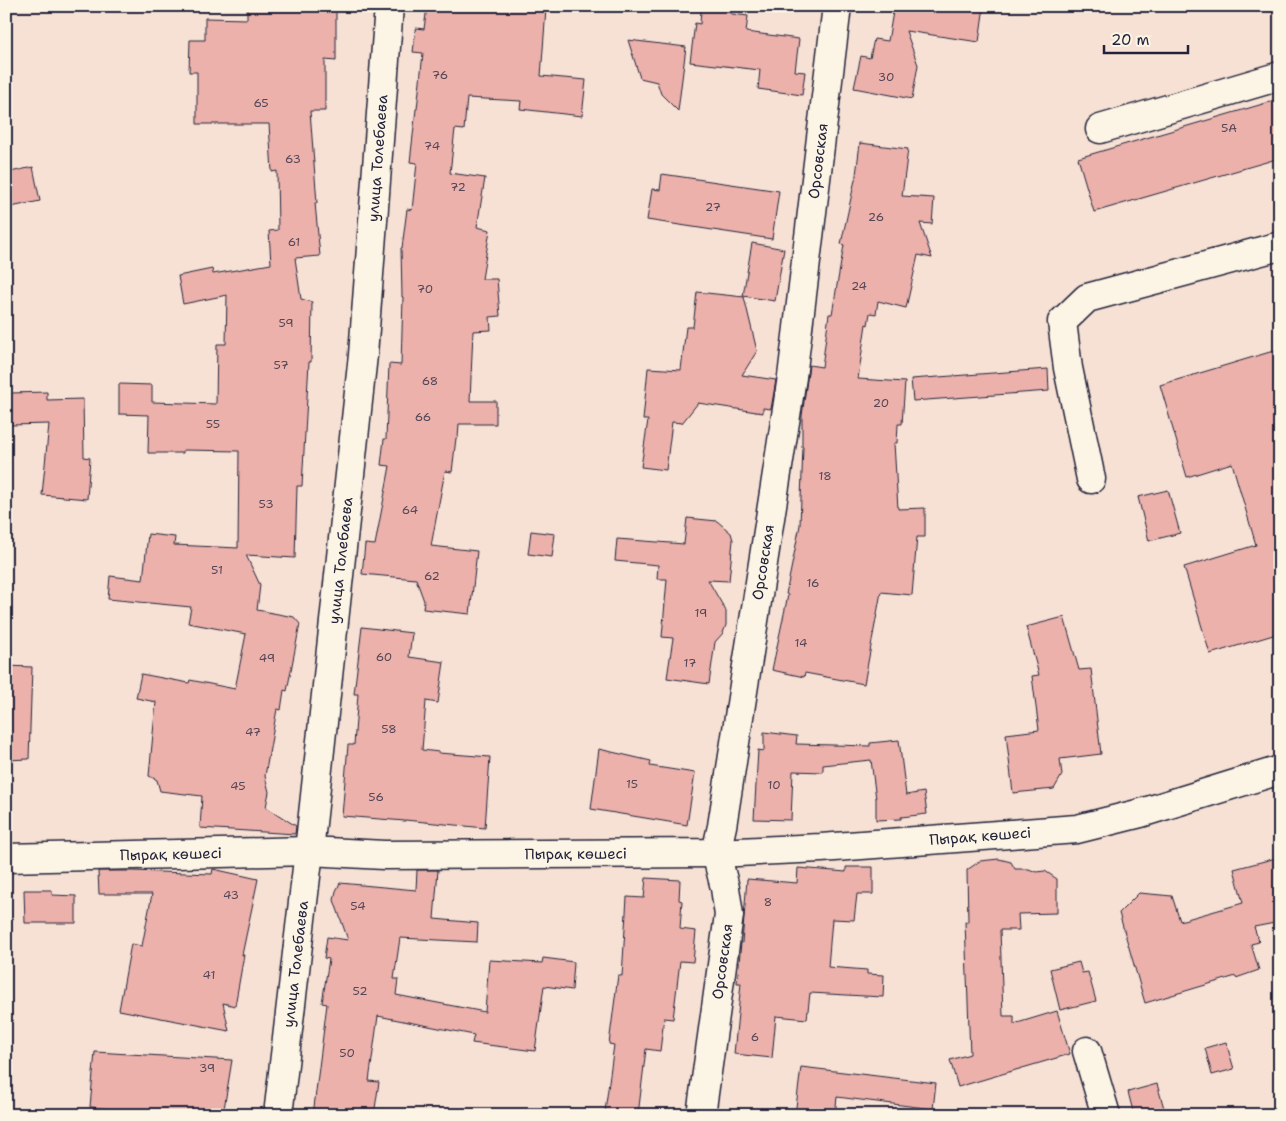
<svg xmlns="http://www.w3.org/2000/svg" width="1286" height="1121" font-family="'Shantell Sans',sans-serif">
  <style>
    .building { fill: #ecb1ab; stroke: #22223b }
    .lines { fill: none; stroke-linecap: round; stroke-linejoin: round }
    .minor-casing { stroke: #22223b; stroke-width: 31 }
    .minor { stroke: #fcf5e5; stroke-width: 28 }
    .labels { text-anchor: middle; dominant-baseline: central; stroke-width: 4; stroke-linejoin: round; paint-order: stroke }
    .number-label { font-size: 12px; fill: #544657 }
    .street-label { font-size: 15px; fill: #22223b; stroke: #fcf5e5 }
  </style>
  <rect width="100%" height="100%" fill="#f7e1d4"/>
  <filter id="ink" filterUnits="userSpaceOnUse"><feTurbulence type="fractalNoise" baseFrequency=".02" numOctaves="2"/><feDisplacementMap in="SourceGraphic" scale="10" xChannelSelector="R" yChannelSelector="G"/><feConvolveMatrix kernelMatrix="1 2 1 2 8 2 1 2 1" color-interpolation-filters="sRGB"/></filter>
  <g filter="url(#ink)">
    <g class="building">
      <path d="M247 6H336V61L325 60V111H310L317 203H315L320 256 295 258 301 299 312 302 311 362H309L302 486H297L295 558 246 555 260 585 257 610 294 617 300 624 287 691 284 690 281 710 277 709 265 776 269 792 266 807 296 826 295 834 200 828 202 796 160 791 157 780 149 776 156 702 136 698 141 674 189 683 190 680 235 689 246 634 188 623 191 607 108 599 110 576 143 580 148 534 175 537 174 545 238 548 239 451 183 450V453H148L149 415 119 414V384L152 385V402L216 404 217 344H226L227 295 183 304 178 276 212 269 213 274 271 264 269 231 278 230 277 171 272 172 269 124H197V72H189L190 40H205V18L247 19Z"/>
      <path d="M427 6H508L546 9 541 76 586 80 582 116 520 109 521 101 467 98 464 130 455 129 450 173 485 178 477 227 490 230 482 279H497L500 316 490 317 491 330 473 331 470 401H496V424H459L458 438H456L452 472 445 471 431 546 477 551 470 614 423 609 424 601 416 579 362 574 365 544 375 545 390 466 381 465 384 439H386L389 364 401 365 403 297H402L401 248H402L407 209 412 210 417 163 410 162 416 109H417L423 53 413 52 416 28 424 29Z"/>
      <path d="M719 6H723L732 14 748 16 746 32 799 39 795 71 805 72 802 95 758 89 760 70 690 62 695 23 700 24 701 10Z"/>
      <path d="M894 6H984L979 42 906 31 918 65 912 99 854 88 861 56 870 58 874 39 888 41Z"/>
      <path d="M628 40 686 47 678 111 661 94 657 82 640 78Z"/>
      <path d="M1280 99V158L1094 212 1078 158Z"/>
      <path d="M860 143 908 149 902 196 934 198 932 224 920 223 932 258 918 255 906 308 878 301 876 314 870 313 868 325 866 324 858 379 905 382 902 424H898L897 443H894L898 509 925 508V537H917L912 595 881 592 864 684 805 673 804 677 772 670 788 595 786 594 800 525 803 447H802V416L809 365 822 367 829 314H832L844 245 841 244 856 175Z"/>
      <path d="M33 167 40 201 6 208V173Z"/>
      <path d="M662 174 779 191 772 239 647 220 652 189 660 190Z"/>
      <path d="M752 243 784 249 775 301 743 296Z"/>
      <path d="M697 292 744 297 757 351 742 375 776 380 771 409 763 408V413L698 403 682 423 672 422 666 470 641 467 648 420H643L648 368 681 370 686 327H693Z"/>
      <path d="M1280 349V633L1210 654 1184 567 1256 545 1232 463 1187 477 1160 385Z"/>
      <path d="M1048 369 1049 391 913 401 911 379Z"/>
      <path d="M47 392V400L83 399 84 457 90 458 87 499 42 495 49 424 10 425V393Z"/>
      <path d="M1168 490 1180 533 1149 541 1138 497Z"/>
      <path d="M687 518 717 521 731 533 733 540 729 581 708 580 726 611V625L723 633 715 642 709 684 667 678 673 638 662 637 667 579H657L658 565 615 561 617 539 684 544Z"/>
      <path d="M531 531 555 534 552 557 528 554Z"/>
      <path d="M1064 617 1079 670 1091 669 1101 754 1060 759 1062 775 1054 789 1013 793 1006 734 1039 730 1032 676 1039 675 1026 627Z"/>
      <path d="M362 627 412 633 409 657 444 662 438 703 426 701 422 750 439 752V753L490 757 485 828 405 820V821L342 816 348 745H354L358 694H354Z"/>
      <path d="M6 666 32 667 29 759 6 760Z"/>
      <path d="M764 732 797 736 796 744 870 746V743L899 740 906 795 924 792 927 814 901 817V819L876 820V799L871 760 823 765V772L793 771 791 820 754 819 758 750 764 751Z"/>
      <path d="M599 749 651 761 650 766 695 773 687 825 591 809Z"/>
      <path d="M1280 857V922L1254 927 1259 942 1251 944 1259 970 1236 978V976L1145 1003 1119 913 1139 893 1172 896 1180 921 1243 903 1234 869Z"/>
      <path d="M999 859 1011 862 1015 869H1029L1036 872 1045 871 1057 879V913L1018 914 1019 930H1000L1003 1016H1014V1024L1057 1011 1070 1054 958 1087 950 1060 970 1054 965 922H968L967 870 980 861Z"/>
      <path d="M846 867H873V894H857L854 920 832 919 828 967 867 970V974L884 975 883 997 810 993 807 1019 776 1016 772 1058 734 1054 741 983H737L741 943H742L747 879 797 883 798 868 846 872Z"/>
      <path d="M213 869 258 879 242 955H244L235 1006 223 1003 229 1031 119 1010 131 944 142 946 152 894H99L98 871H133L212 874Z"/>
      <path d="M417 870H438L434 919 478 923 477 942 400 938 394 979H398L396 995 485 1012 489 960 542 963 543 958 574 962 572 990 544 986 535 1051 472 1043 474 1035 378 1016 369 1081 379 1082 374 1115H313L327 1004 322 1003 329 959 324 958 327 937 348 940 334 900 336 891 340 883 416 890Z"/>
      <path d="M646 878 680 880 679 900 682 901 680 929 696 931 693 962 680 961 673 1019 664 1018 660 1051 646 1049 638 1115H635L605 1111 614 1045 609 1044 618 975 622 976 627 897 644 898Z"/>
      <path d="M24 890H52V895L76 896V923H25Z"/>
      <path d="M1079 962 1082 973 1088 972 1096 1001 1060 1010 1050 969Z"/>
      <path d="M1226 1042 1234 1069 1212 1075 1205 1048Z"/>
      <path d="M95 1052 232 1060 223 1115H146V1112L90 1107Z"/>
      <path d="M801 1067 936 1083 933 1109 837 1097 835 1115H795Z"/>
      <path d="M1157 1084 1166 1115H1134L1128 1092Z"/>
    </g>
    <g class="lines">
      <g class="minor-casing">
        <g id="minor">
          <path d="M1100 129 1280 76"/>
          <path d="M1091 479 1068 368 1062 322 1087 298 1280 246"/>
          <path id="s1" d="M6 858 309 851 384 855 716 853 821 848 1077 829 1141 813 1280 770"/>
          <path d="M1087 1051 1106 1115"/>
          <path id="s2" d="M278 1115 309 851 363 355 389 6"/>
          <path id="s3" d="M701 1115 729 915 725 888 716 853 722 826 792 377 837 6"/>
        </g>
      </g>
      <use href="#minor" class="minor"/>
    </g>
  </g>
  <g class="labels">
    <g class="number-label">
      <text x="440" y="75">76</text>
      <text x="886" y="77">30</text>
      <text x="261" y="103">65</text>
      <text x="1229" y="128">5А</text>
      <text x="432" y="146">74</text>
      <text x="293" y="159">63</text>
      <text x="458" y="187">72</text>
      <text x="713" y="207">27</text>
      <text x="876" y="217">26</text>
      <text x="294" y="242">61</text>
      <text x="859" y="286">24</text>
      <text x="425" y="289">70</text>
      <text x="286" y="323">59</text>
      <text x="281" y="365">57</text>
      <text x="430" y="381">68</text>
      <text x="881" y="403">20</text>
      <text x="423" y="417">66</text>
      <text x="213" y="424">55</text>
      <text x="825" y="476">18</text>
      <text x="266" y="504">53</text>
      <text x="410" y="510">64</text>
      <text x="217" y="570">51</text>
      <text x="432" y="576">62</text>
      <text x="813" y="583">16</text>
      <text x="701" y="613">19</text>
      <text x="801" y="643">14</text>
      <text x="384" y="657">60</text>
      <text x="267" y="658">49</text>
      <text x="690" y="663">17</text>
      <text x="389" y="729">58</text>
      <text x="253" y="732">47</text>
      <text x="632" y="784">15</text>
      <text x="774" y="785">10</text>
      <text x="238" y="786">45</text>
      <text x="376" y="797">56</text>
      <text x="231" y="895">43</text>
      <text x="768" y="902">8</text>
      <text x="358" y="906">54</text>
      <text x="209" y="975">41</text>
      <text x="360" y="991">52</text>
      <text x="755" y="1037">6</text>
      <text x="347" y="1053">50</text>
      <text x="207" y="1068">39</text>
    </g>
    <g class="street-label">
      <text stroke="none"><textPath href="#s2" startOffset="962">улица Толебаева</textPath></text>
      <text stroke="none"><textPath href="#s3" startOffset="965">Орсовская</textPath></text>
      <text stroke="none"><textPath href="#s2" startOffset="558">улица Толебаева</textPath></text>
      <text stroke="none"><textPath href="#s3" startOffset="560">Орсовская</textPath></text>
      <text stroke="none"><textPath href="#s1" startOffset="975">Пырақ көшесі</textPath></text>
      <text stroke="none"><textPath href="#s1" startOffset="165">Пырақ көшесі</textPath></text>
      <text stroke="none"><textPath href="#s1" startOffset="570">Пырақ көшесі</textPath></text>
      <text stroke="none"><textPath href="#s3" startOffset="155">Орсовская</textPath></text>
      <text stroke="none"><textPath href="#s2" startOffset="152">улица Толебаева</textPath></text>
    </g>
  </g>
  <rect width="1286" height="1121" fill="none" stroke="#fcf5e5" stroke-width="25"/>
  <rect x="12" y="12" width="1261" height="1096" fill="none" stroke="#22223b" stroke-width="2" filter="url(#ink)"/>
  <path d="M1104 45v8h84v-8" fill="none" stroke="#22223b" stroke-width="2.5"/>
  <text x="1111" y="45" font-size="15" fill="#22223b" stroke="#fcf5e5" stroke-width="4" paint-order="stroke">20 m</text>
</svg>
